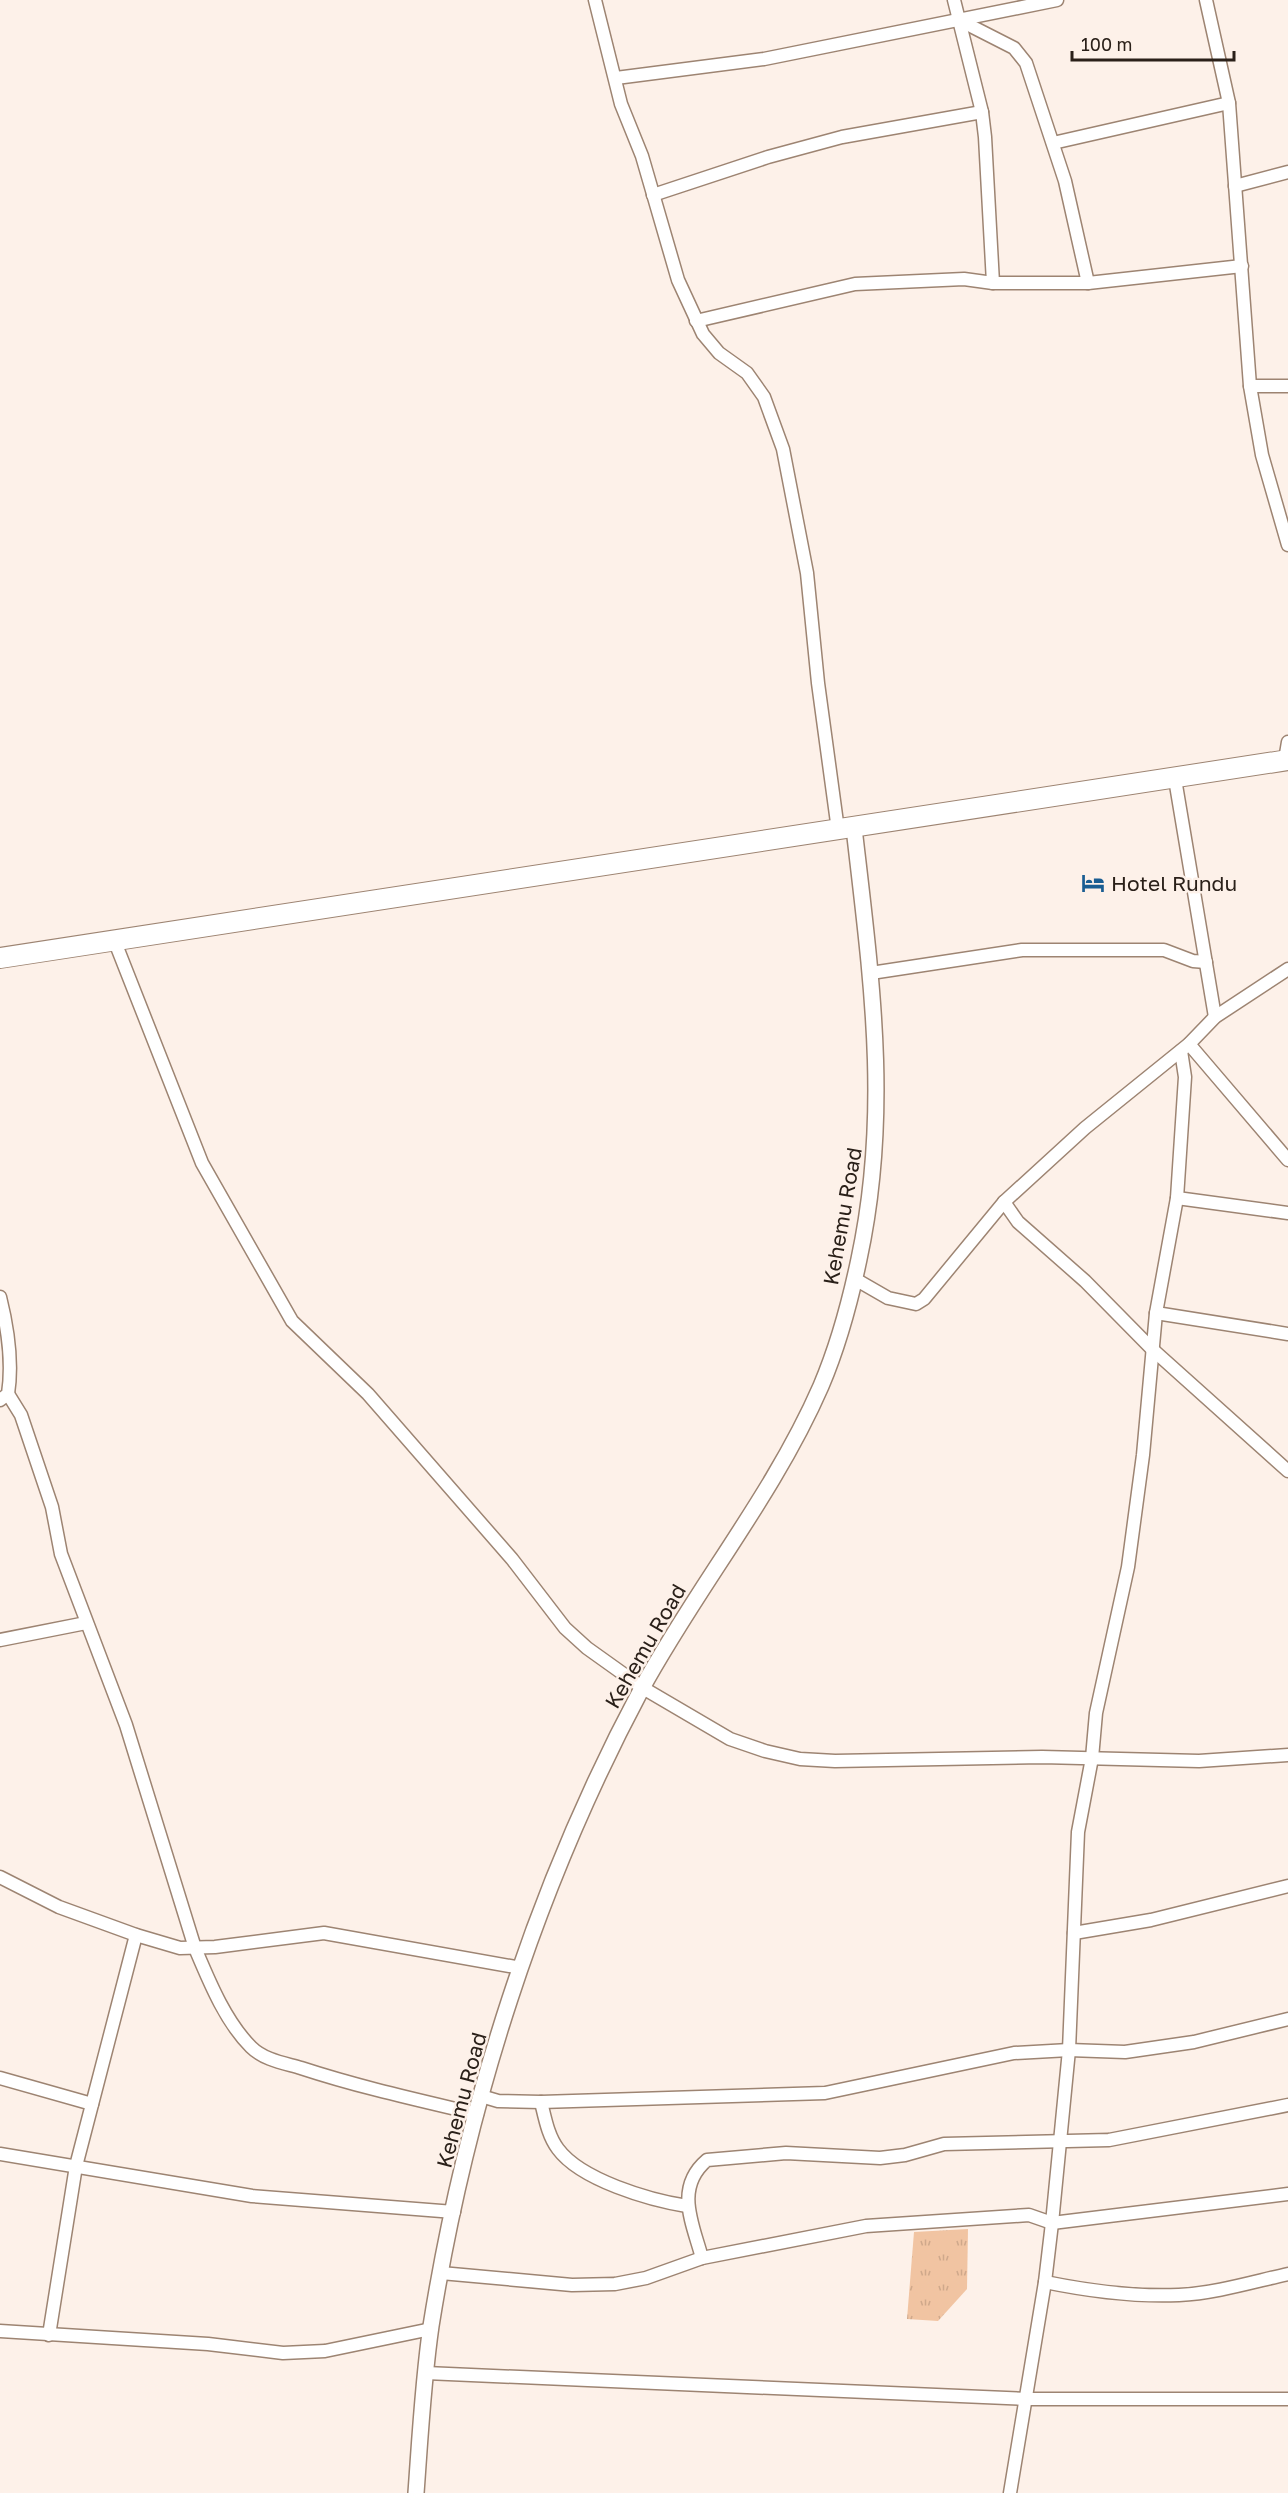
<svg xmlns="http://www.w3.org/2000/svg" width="1288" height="2493" font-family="'Golos Text',sans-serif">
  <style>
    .grass { fill: url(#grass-tufts) }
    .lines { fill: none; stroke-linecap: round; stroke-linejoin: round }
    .minor-casing { stroke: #9d8472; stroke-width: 15 }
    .tertiary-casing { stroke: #9d8472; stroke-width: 18 }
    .trunk-casing { stroke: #9d8472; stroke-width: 22 }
    .minor { stroke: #fff; stroke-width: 12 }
    .tertiary { stroke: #fff; stroke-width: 15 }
    .trunk { stroke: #fff; stroke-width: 20 }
    .labels { text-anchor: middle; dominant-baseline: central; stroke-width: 5; stroke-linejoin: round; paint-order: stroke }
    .poi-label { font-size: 21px; fill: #2a2019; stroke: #fdf1e9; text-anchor: start }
    .street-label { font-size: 21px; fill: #2a2019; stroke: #fdf1e9 }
  </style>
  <defs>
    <pattern id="grass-tufts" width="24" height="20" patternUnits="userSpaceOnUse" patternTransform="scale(1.5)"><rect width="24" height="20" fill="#f1c4a2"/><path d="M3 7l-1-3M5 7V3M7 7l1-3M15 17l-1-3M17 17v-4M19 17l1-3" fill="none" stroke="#cfa88b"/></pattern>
  </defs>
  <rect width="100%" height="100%" fill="#fdf1e9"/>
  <path class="grass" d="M968 2229 967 2289 938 2321 907 2319 914 2232Z"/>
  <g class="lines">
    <g class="minor-casing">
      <g id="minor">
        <path d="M595 0 621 104 642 156 678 280 703 334 719 353 747 373 764 397 783 449 807 573 818 683 838 830"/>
        <path d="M954 0 982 112 985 137 993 283"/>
        <path d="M1206 0 1229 103 1250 386 1262 455 1288 545"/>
        <path d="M961 21 1014 48 1026 63 1065 181 1088 283"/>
        <path d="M616 78 764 59 1057 0"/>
        <path d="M1053 143 1229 103"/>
        <path d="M1235 186 1288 172"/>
        <path d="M653 195 768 157 842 137 982 112"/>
        <path d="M696 321 855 284 964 279 993 283H1088L1242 266"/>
        <path d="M1250 386H1288"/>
        <path d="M1285 760 1288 742"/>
        <path d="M1175 779 1215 1017"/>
        <path d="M115 942 202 1163 292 1321 368 1394 512 1559 565 1628 587 1648 643 1688 730 1739 765 1751 800 1759 835 1761 1042 1757 1199 1761 1288 1755"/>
        <path d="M871 973 1022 950H1164L1193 961 1206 962"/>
        <path d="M1189 1044 1288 1160"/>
        <path d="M1177 1198 1288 1213"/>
        <path d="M1004 1202 1018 1222 1085 1281 1152 1349 1288 1471"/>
        <path d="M855 1279 888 1298 916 1304 924 1299 1004 1202 1085 1128 1189 1044 1215 1017 1288 969"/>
        <path d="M0 1297C8 1329 13 1362 8 1394L0 1400"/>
        <path d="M1156 1313 1288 1334"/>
        <path d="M8 1394 21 1415 52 1507 61 1554 126 1725 195 1948C209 1981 225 2021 251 2047 264 2060 284 2063 301 2068 359 2087 418 2100 477 2114"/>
        <path d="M0 1640 86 1623"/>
        <path d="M0 1877 59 1907 136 1935 180 1948 215 1947 324 1933 521 1968"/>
        <path d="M1074 1933 1151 1920 1288 1886"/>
        <path d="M0 2078 92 2104"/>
        <path d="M481 2096 498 2101 541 2102 825 2093 1014 2053 1069 2050 1125 2052 1194 2042 1288 2019"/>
        <path d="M541 2102C545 2118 548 2136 558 2149 581 2180 649 2200 687 2206"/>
        <path d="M0 2154 252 2196 454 2212"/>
        <path d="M702 2258C693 2224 674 2188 707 2160L786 2153 880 2158 905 2155 944 2144 1109 2140 1288 2105"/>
        <path d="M441 2273 572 2285 615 2284 646 2278 702 2258 866 2226 1029 2215 1052 2223 1288 2194"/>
        <path d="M1045 2282C1089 2291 1134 2297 1179 2295 1216 2293 1252 2282 1288 2274"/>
        <path d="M0 2331 208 2344 283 2353 325 2351 431 2329"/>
        <path d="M49 2335 76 2166 136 1935"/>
        <path d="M426 2373 1027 2399H1288"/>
        <path d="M1010 2493 1045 2282 1052 2223 1069 2050 1078 1832 1092 1758 1096 1713 1128 1567 1143 1455 1156 1313 1177 1198 1185 1077 1181 1051"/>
      </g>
    </g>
    <g class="tertiary-casing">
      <path id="tertiary" d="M416 2493C420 2438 423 2381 431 2326 466 2106 536 1887 641 1690 697 1587 774 1494 821 1386 838 1346 850 1302 859 1259 891 1111 871 976 854 828"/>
    </g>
    <g class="trunk-casing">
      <path id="trunk" d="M0 958 1288 760"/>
    </g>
    <use href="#minor" class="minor"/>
    <use href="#tertiary" class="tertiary"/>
    <use href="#trunk" class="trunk"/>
  </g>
  <defs>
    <g id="hotel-bare" transform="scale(1.8)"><path d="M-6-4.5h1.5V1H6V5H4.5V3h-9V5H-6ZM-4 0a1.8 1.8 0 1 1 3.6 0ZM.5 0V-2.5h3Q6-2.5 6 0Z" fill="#195d92" stroke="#fdf1e9" stroke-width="2.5" paint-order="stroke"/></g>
  </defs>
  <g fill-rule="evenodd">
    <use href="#hotel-bare" x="1093" y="883"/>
  </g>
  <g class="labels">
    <g class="poi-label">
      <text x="1111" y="883">Hotel Rundu</text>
    </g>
    <g class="street-label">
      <text transform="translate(842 1216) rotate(-80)">Kehemu Road</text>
      <text transform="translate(645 1646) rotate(-60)">Kehemu Road</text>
      <text transform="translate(461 2100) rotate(-75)">Kehemu Road</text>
    </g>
  </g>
  <path d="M1072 51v9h162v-9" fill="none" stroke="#2a2019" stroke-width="3"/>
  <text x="1081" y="51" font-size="18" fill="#2a2019" stroke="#fdf1e9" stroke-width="4.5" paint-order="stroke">100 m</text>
</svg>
